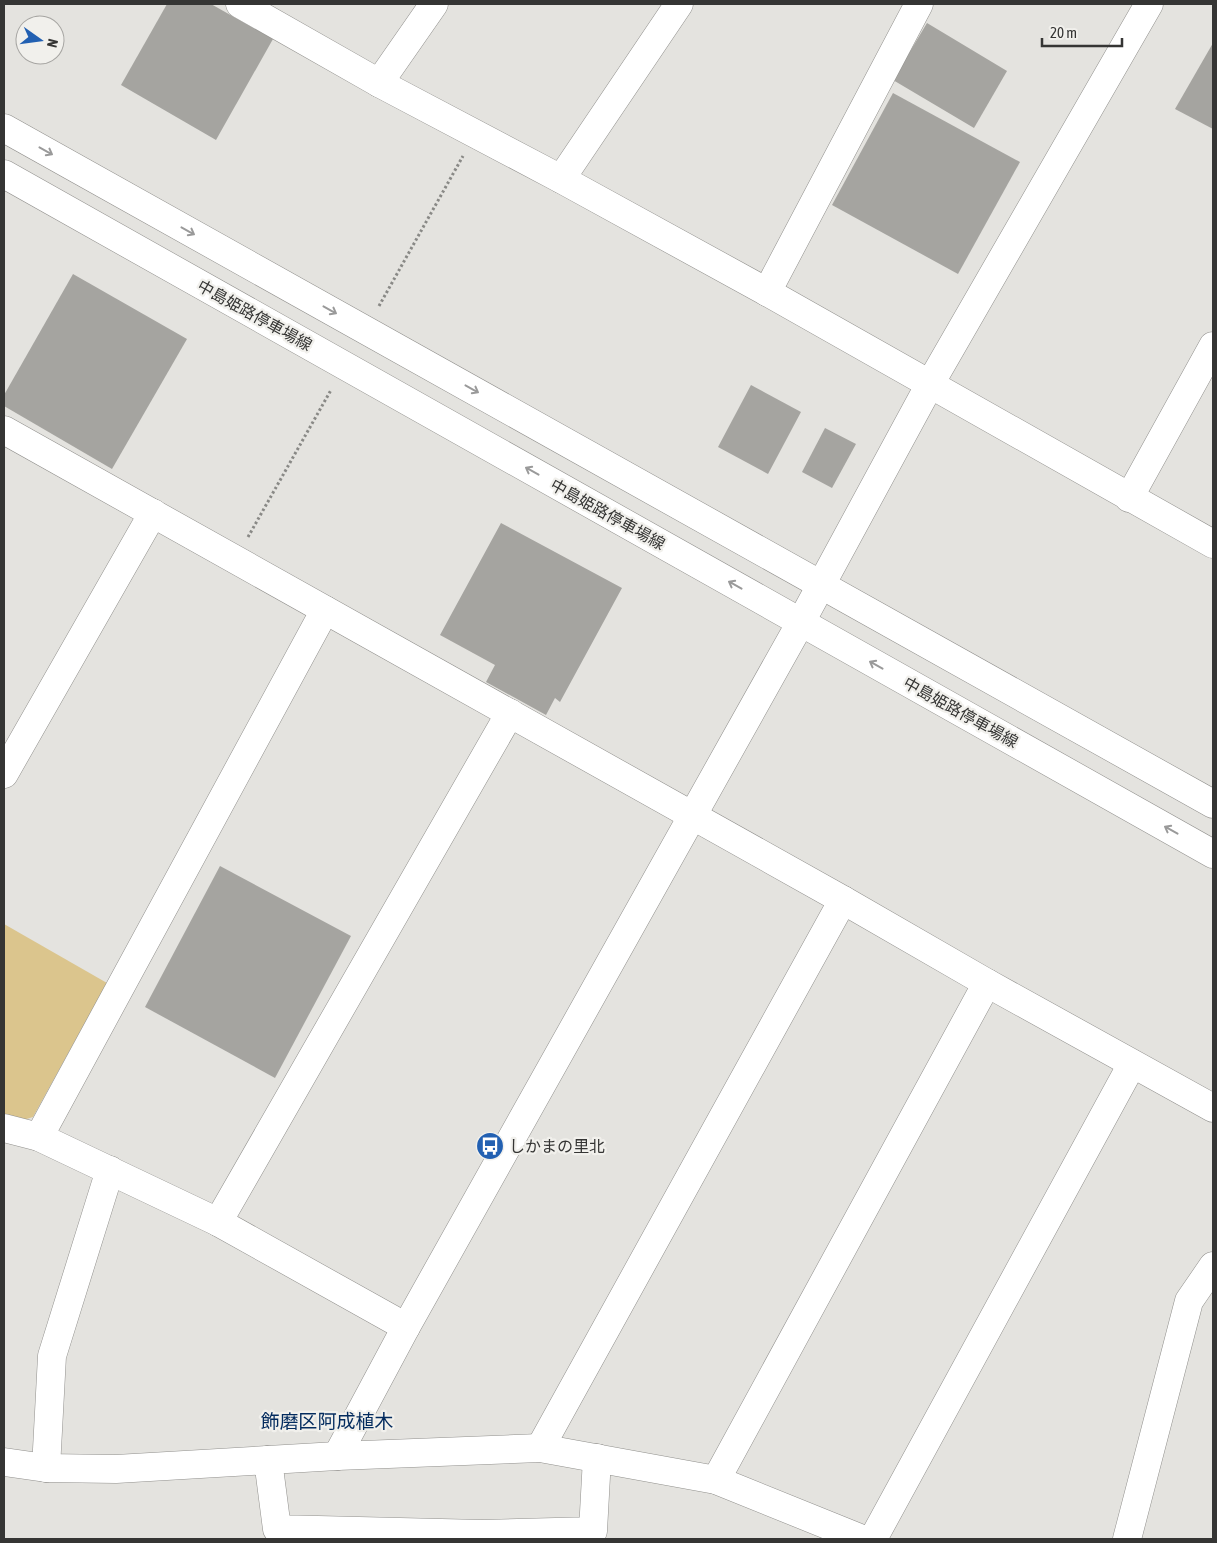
<svg xmlns="http://www.w3.org/2000/svg" width="1217" height="1543" font-family="'Asap Condensed','Noto Sans JP',sans-serif">
  <style>
    .green { fill: #dbc58d }
    .building { fill: #a5a4a0 }
    .lines { fill: none; stroke-linecap: round; stroke-linejoin: round }
    .minor-casing { stroke: #91908d; stroke-width: 29 }
    .tertiary-casing { stroke: #91908d; stroke-width: 29 }
    .secondary-casing { stroke: #91908d; stroke-width: 29 }
    .path { stroke: #898986; stroke-width: 3; stroke-dasharray: 2.5 2.5; stroke-linecap: butt }
    .minor { stroke: #fff; stroke-width: 28 }
    .tertiary { stroke: #fff; stroke-width: 28 }
    .secondary { stroke: #fff; stroke-width: 28 }
    .oneway { stroke: #9a9a9a }
    .labels { text-anchor: middle; dominant-baseline: central; stroke-width: 4.5; stroke-linejoin: round; paint-order: stroke }
    .street-label { font-size: 16px; fill: #353534; stroke: #f1f0ec }
    .poi-label { font-size: 16px; fill: #353534; stroke: #f1f0ec; text-anchor: start }
    .quarter-label { font-size: 19px; fill: #032b5e; stroke: #f1f0ec }
  </style>
  <rect width="100%" height="100%" fill="#e4e3df"/>
  <path class="green" d="M4 924 107 983 33 1117 17 1122 4 1117Z"/>
  <g class="building">
    <path d="M167 4H211L273 39 216 140 121 85Z"/>
    <path d="M927 23 1007 71 974 128 893 80Z"/>
    <path d="M1213 43V129L1175 109Z"/>
    <path d="M893 93 1020 162 958 274 832 205Z"/>
    <path d="M73 274 187 339 112 469 4 406V395Z"/>
    <path d="M751 385 801 412 768 474 718 447Z"/>
    <path d="M825 428 856 444 832 488 802 472Z"/>
    <path d="M501 523 622 588 560 702 555 698 546 715 486 682 495 665 440 635Z"/>
    <path d="M220 866 351 936 275 1078 145 1007Z"/>
  </g>
  <g class="lines">
    <g class="minor-casing">
      <g id="minor">
        <path d="M240 4 379 83 561 179 767 292 1213 544"/>
        <path d="M379 83 434 4"/>
        <path d="M561 179 679 4"/>
        <path d="M767 292 919 4"/>
        <path d="M4 430 843 900 987 983 1213 1108"/>
        <path d="M1129 498 1213 346"/>
        <path d="M4 774 153 513"/>
        <path d="M4 1128 39 1137 218 1222 406 1327"/>
        <path d="M39 1137 325 610"/>
        <path d="M218 1222 510 713"/>
        <path d="M540 1448 843 900"/>
        <path d="M268 1460 277 1529 482 1534 593 1531 597 1458"/>
        <path d="M46 1468 52 1356 110 1170"/>
        <path d="M716 1480 987 983"/>
        <path d="M873 1539 1132 1064"/>
        <path d="M1127 1539 1189 1301 1213 1266"/>
      </g>
    </g>
    <g class="tertiary-casing">
      <g id="tertiary">
        <path d="M337 1456 406 1327 801 622 930 384 1149 4"/>
        <path d="M4 1462 46 1468 116 1469 337 1456 540 1448 716 1480 862 1539"/>
      </g>
    </g>
    <g class="secondary-casing">
      <g id="secondary">
        <path d="M4 128 1213 804"/>
        <path d="M4 174 1213 854"/>
      </g>
    </g>
    <g class="path">
      <path d="M379 306 463 156"/>
      <path d="M248 537 331 390"/>
    </g>
    <use href="#minor" class="minor"/>
    <use href="#tertiary" class="tertiary"/>
    <use href="#secondary" class="secondary"/>
  </g>
  <defs><path id="oneway-shaft" d="M-6 0H5M1.5-3L5.5 0L1.5 3" fill="none" stroke-width="1.6" stroke-linecap="round" stroke-linejoin="round" transform="scale(1.25)"/></defs>
  <g class="oneway">
    <use href="#oneway-shaft" transform="translate(46 151) rotate(29)"/>
    <use href="#oneway-shaft" transform="translate(188 231) rotate(29)"/>
    <use href="#oneway-shaft" transform="translate(330 310) rotate(29)"/>
    <use href="#oneway-shaft" transform="translate(472 389) rotate(29)"/>
    <use href="#oneway-shaft" transform="translate(532 471) rotate(-151)"/>
    <use href="#oneway-shaft" transform="translate(735 585) rotate(-151)"/>
    <use href="#oneway-shaft" transform="translate(876 665) rotate(-151)"/>
    <use href="#oneway-shaft" transform="translate(1171 830) rotate(-151)"/>
  </g>
  <defs>
    <g id="bus-disc" transform="scale(1.4375)"><circle r="9.5" fill="#2260b2" stroke="#f1f0ec"/><path d="M-5-6H5V4H4V6H2V4H-2V6H-4V4H-5ZM-3.5-4V0h7V-4ZM-3.5 1.2v1.5H-2V1.2ZM2 1.2v1.5H3.5V1.2Z" fill="#fff"/></g>
  </defs>
  <g fill-rule="evenodd">
    <use href="#bus-disc" x="490" y="1146"/>
  </g>
  <g class="labels">
    <g class="street-label">
      <text transform="translate(255 315) rotate(29)">中島姫路停車場線</text>
      <text transform="translate(608 514) rotate(29)">中島姫路停車場線</text>
      <text transform="translate(961 712) rotate(29)">中島姫路停車場線</text>
    </g>
    <g class="poi-label">
      <text x="509" y="1146">しかまの里北</text>
    </g>
    <g class="quarter-label">
      <text x="327" y="1421">飾磨区阿成植木</text>
    </g>
  </g>
  <rect width="1217" height="1543" fill="none" stroke="#353534" stroke-width="10"/>
  <g transform="translate(40 40) rotate(104)"><circle r="24" fill="#f1f0ec" stroke="#a6a5a2"/>
  <path d="M0-4L9 19L0 12L-9 19Z" fill="#2260b2"/>
  <text y="-8" font-size="14" font-weight="bold" text-anchor="middle" fill="#353534">N</text>
  </g>
  <path d="M1042 38v8h80v-8" fill="none" stroke="#353534" stroke-width="2.5"/>
  <text x="1050" y="38" font-size="15" fill="#353534" stroke="#f1f0ec" stroke-width="4" paint-order="stroke">20 m</text>
</svg>
